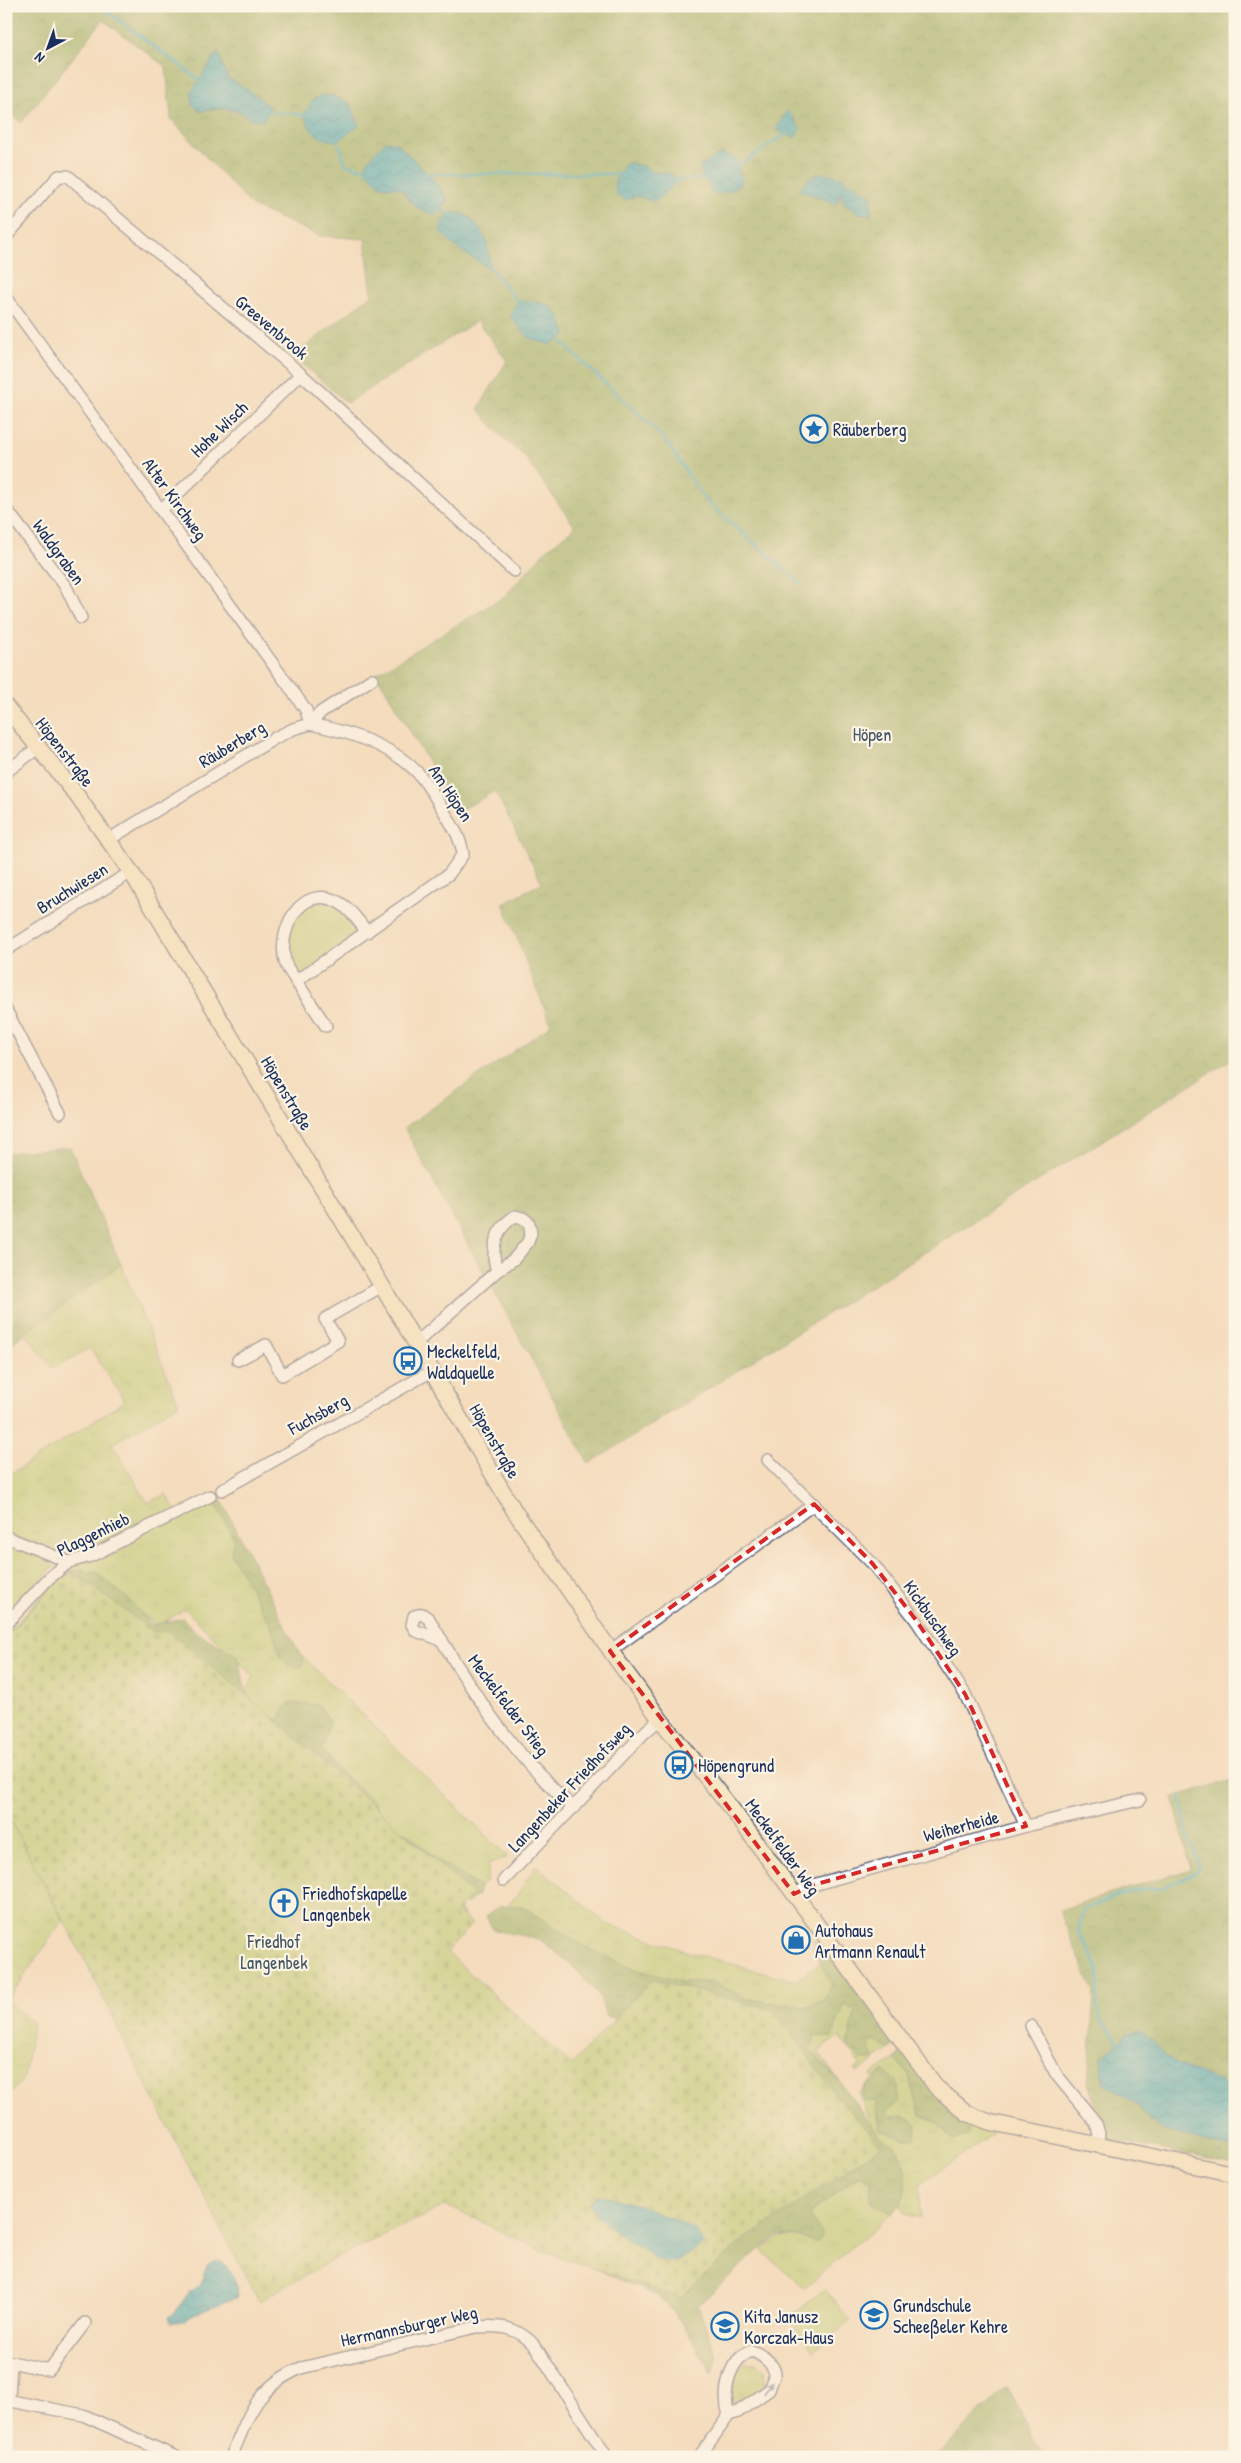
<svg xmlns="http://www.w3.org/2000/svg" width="1241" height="2463" font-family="'Patrick Hand',sans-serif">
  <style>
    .grass { fill: url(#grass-tufts); stroke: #687e68 }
    .forest { fill: url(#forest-crowns); stroke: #567061; fill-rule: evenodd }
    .cemetery { fill: url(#cemetery-stones); stroke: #687e68 }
    .green { fill: #b6cd72; stroke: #687e68 }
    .water { fill: url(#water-waves); stroke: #2c6c8d }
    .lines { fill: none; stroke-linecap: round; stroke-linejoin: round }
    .stream { stroke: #3daabc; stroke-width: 3 }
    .street-casing { stroke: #676c7f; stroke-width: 14 }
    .secondary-casing { stroke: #676c7f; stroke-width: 18 }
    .street { stroke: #fff; stroke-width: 11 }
    .secondary { stroke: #f8e7c3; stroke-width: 15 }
    .oneway { fill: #8d97ae }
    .marked { fill: none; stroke: #d62828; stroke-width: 4; stroke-dasharray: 10 6; stroke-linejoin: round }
    .labels { text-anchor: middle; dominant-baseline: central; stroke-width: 4.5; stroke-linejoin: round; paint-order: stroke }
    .street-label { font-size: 18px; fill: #1b2f5e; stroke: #fcf5e5 }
    .poi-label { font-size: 18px; fill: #1b2f5e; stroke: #fcf5e5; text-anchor: start }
    .park-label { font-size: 18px; fill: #425663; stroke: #fcf5e5 }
  </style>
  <defs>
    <pattern id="grass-tufts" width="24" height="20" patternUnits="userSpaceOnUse" patternTransform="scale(1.25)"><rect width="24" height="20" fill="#b6cd72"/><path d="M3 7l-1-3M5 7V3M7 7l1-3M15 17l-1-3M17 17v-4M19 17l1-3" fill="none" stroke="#9cb065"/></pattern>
    <pattern id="forest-crowns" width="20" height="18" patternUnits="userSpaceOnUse" patternTransform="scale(1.25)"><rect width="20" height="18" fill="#90b064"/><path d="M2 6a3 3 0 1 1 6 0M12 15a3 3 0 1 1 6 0" fill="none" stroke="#759056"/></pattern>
    <pattern id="cemetery-stones" width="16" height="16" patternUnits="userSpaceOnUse" patternTransform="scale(1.25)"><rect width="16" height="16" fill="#b6cd72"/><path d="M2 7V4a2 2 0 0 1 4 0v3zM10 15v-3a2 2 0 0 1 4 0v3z" fill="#9cb065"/></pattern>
    <pattern id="water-waves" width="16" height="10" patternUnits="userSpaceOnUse" patternTransform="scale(1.25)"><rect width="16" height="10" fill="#3daabc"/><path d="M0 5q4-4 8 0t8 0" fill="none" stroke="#328b9c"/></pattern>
  </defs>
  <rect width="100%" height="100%" fill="#fcf5e5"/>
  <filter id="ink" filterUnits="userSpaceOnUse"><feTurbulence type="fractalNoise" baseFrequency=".02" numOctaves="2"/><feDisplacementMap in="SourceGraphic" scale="10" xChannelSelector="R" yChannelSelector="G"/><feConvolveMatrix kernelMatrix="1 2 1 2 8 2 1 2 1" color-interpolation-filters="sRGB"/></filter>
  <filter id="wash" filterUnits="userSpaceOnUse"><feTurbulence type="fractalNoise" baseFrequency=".0096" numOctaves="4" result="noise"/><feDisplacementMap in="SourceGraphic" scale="20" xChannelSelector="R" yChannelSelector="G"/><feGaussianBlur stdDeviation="1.12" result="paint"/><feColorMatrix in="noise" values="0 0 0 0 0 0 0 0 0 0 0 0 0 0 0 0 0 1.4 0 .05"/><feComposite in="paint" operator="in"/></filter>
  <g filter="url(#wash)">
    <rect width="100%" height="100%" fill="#f4dcbd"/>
    <g class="grass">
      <path d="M121 1264 179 1404 112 1444 148 1503 166 1494 175 1510 213 1497 234 1539 232 1554 272 1628 281 1657 301 1667 304 1658 508 1857 489 1863 487 1881 473 1894 244 1694 254 1677 185 1609 158 1626 67 1558 6 1533V1477L125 1401 90 1348 53 1369 25 1332Z"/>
      <path d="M6 1543 58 1563 6 1616Z"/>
      <path d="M6 1812 63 1920 7 2001 33 2023 24 2078 6 2099Z"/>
      <path d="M536 1865 607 1924 688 1952 796 1981 832 1954 898 2043 857 2073 854 2071 860 2065 840 2036 818 2052 840 2082 774 2010 591 1959 507 1905 516 1897Z"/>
      <path d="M904 2053 970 2119 993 2134 920 2184 921 2218 907 2215 898 2201 881 2146 858 2093 875 2081 871 2075Z"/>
      <path d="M860 2175 871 2181V2202L892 2213 804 2288 761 2250C779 2235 786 2233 808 2240L823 2234 808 2215Z"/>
      <path d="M745 2362 757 2363 765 2371 766 2383 759 2392 737 2407 732 2400 737 2370Z"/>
    </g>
    <g class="forest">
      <path d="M6 6H204L213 13 221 6H1235V1057L589 1464 404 1128 551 1025 503 903 542 883 495 791 458 812 376 674 505 596 546 550 575 527 525 457 504 439 478 409 507 361 477 321 347 403 293 356 372 295 365 239 320 236 252 206 171 119 166 67 103 20 21 123 6 109ZM218 52 227 77 251 120C233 107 222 108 200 111ZM386 141 411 203 401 188 381 186ZM644 166 652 173 655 202 638 196Z"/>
      <path d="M70 1147 121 1264 6 1347V1153Z"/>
      <path d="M219 1495 297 1649 304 1658 301 1667 288 1665 281 1657 272 1628 231 1554 234 1539 213 1497Z"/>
      <path d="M74 1569 97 1573 129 1600 152 1625 183 1618 193 1630 237 1656 250 1705 278 1720 289 1703 319 1705 330 1722 322 1750 340 1771 374 1802 383 1822 410 1835 439 1861 480 1887 478 1895 467 1904 457 1902 464 1915 458 1934 6 1654V1634L56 1581Z"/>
      <path d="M1235 1779V2099L1220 2080 1188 2070 1165 2056 1154 2041 1127 2034 1102 2057 1103 2082 1137 2104 1149 2120 1163 2130 1235 2150V2164L1107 2139 1088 2083 1094 1993 1059 1910 1191 1869 1173 1797Z"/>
      <path d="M500 1906H522L583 1946 631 1968 682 1982H713L747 1999 804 2007 824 2000 832 1985 814 1950V1937L895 2042 888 2049 875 2040 869 2046 874 2059 861 2060 848 2045 855 2012 845 2003 832 2037 814 2036 813 2046H805L840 2082 879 2136 898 2149 906 2172 905 2192 901 2204 892 2213 871 2202V2181L859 2175 808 2215 823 2234 818 2242C805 2240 792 2233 779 2236 767 2239 711 2294 698 2305L717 2358 713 2374 683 2324 658 2296 570 2258 632 2020 607 2017 598 1994 569 1962 539 1939 493 1930 486 1916Z"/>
      <path d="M903 2049 953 2109 969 2123 968 2135 953 2141 937 2123 920 2114 909 2075 895 2059Z"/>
      <path d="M883 2071 897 2080 900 2100 887 2112 892 2117 903 2116 917 2125 915 2139H905L880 2130 876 2101 863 2100V2087Z"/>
      <path d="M1007 2386 1043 2457H936L1000 2392Z"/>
    </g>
    <path class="cemetery" d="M72 1572 153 1631 170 1632 289 1731 473 1894 456 1910 472 1924 447 1952 571 2065 652 1980 774 2010 837 2096 881 2146 758 2231 745 2238 680 2298 543 2251 457 2210 444 2206 338 2257 259 2301 133 2059 87 1964 6 1812V1637L53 1586Z"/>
    <g class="green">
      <path d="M338 902 366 932 296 981 284 945 287 924 306 903Z"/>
      <path d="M825 2289 851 2321 814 2351 788 2319Z"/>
    </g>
    <g class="water">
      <path d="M218 51 227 77 253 93 270 108 263 121C248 120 249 114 237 111 225 107 212 109 200 111L193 105 191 93Z"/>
      <path d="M321 95 332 96 350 103 359 125 338 141C317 139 312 134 304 115L312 101Z"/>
      <path d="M787 111 794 118 800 129 795 138 776 130Z"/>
      <path d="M386 141 397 143 438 185 449 202 435 215C418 211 411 203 401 188L381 186 364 168 370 158Z"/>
      <path d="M721 153 736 159 742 183 730 191 713 194 699 168Z"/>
      <path d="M626 163 644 166 653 173 665 172 679 180 655 202 638 196 625 200 617 195 614 182Z"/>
      <path d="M822 173 845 178 844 187 850 182 872 196 871 215 859 213 844 204 842 191 836 204 799 190 808 179Z"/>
      <path d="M451 213H462L472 219 487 240 490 268C470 258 455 249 440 231L443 220Z"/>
      <path d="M517 301C550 302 557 303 566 335L549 345 528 337 510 316Z"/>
      <path d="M1140 2031 1154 2041 1165 2056 1188 2070 1220 2080 1233 2096 1235 2150 1163 2130 1149 2120 1137 2104 1103 2082 1102 2057 1127 2034Z"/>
      <path d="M598 2196C632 2199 666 2216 696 2230L703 2244 690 2254 676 2262 660 2261 622 2236 595 2215 590 2203Z"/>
      <path d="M217 2260 224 2263C231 2274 242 2285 236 2298L201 2311 184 2321 170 2323 168 2317 174 2313 190 2291 199 2286 207 2266Z"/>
    </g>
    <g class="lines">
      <g class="stream">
        <path d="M100 6 202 82"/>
        <path d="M264 111 304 115 307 117"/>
        <path d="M336 139 338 141 346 165 366 169"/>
        <path d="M735 168 786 134"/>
        <path d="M425 174H621"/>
        <path d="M677 180 708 178"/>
        <path d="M439 208 453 216"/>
        <path d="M489 266 519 303"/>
        <path d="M557 338 663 437 705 500 800 583"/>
        <path d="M1120 2043 1101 2020 1097 2005 1099 1970 1078 1931 1083 1910 1117 1896 1141 1889H1159L1193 1874 1199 1869V1862L1188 1837 1180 1796"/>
      </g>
    </g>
  </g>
  <g filter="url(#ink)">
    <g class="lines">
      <g class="street-casing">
        <g id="street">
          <path d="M6 237 55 180 59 176H68L301 374 514 571"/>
          <path d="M6 297 286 682 306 710 310 724"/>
          <path d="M6 509 66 587 81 618"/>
          <path d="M161 510 301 374"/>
          <path d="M310 724C346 731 391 745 417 772 428 784 436 798 445 813 453 827 461 838 463 854L449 874 296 981C293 975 286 968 285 961 277 930 301 883 338 902 350 908 359 922 367 932"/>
          <path d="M6 772 39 747"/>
          <path d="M108 840 275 738 293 729 310 724 321 712 372 679"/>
          <path d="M6 950 131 872"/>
          <path d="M296 981 326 1026"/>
          <path d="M6 1010 60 1113"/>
          <path d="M416 1343 497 1271 514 1259 528 1242 531 1233 529 1223 523 1218 515 1216C495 1229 490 1249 497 1271"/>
          <path d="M238 1360 266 1345 282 1375 338 1341 325 1319 382 1286"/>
          <path d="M768 1460 872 1563 916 1620 965 1694 1026 1826"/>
          <path d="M222 1490 432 1371"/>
          <path d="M6 1537 69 1562"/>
          <path d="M6 1624 48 1579 69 1562 91 1556 210 1496"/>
          <path d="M442 1640 416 1631 412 1625 414 1616 422 1614 429 1619C469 1687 513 1756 574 1808"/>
          <path d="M610 1651 814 1504"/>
          <path d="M504 1880 644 1733 660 1719"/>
          <path d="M794 1894 813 1885 1026 1826 1140 1800"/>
          <path d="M1031 2026 1056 2074 1096 2123 1099 2134 1097 2145"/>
          <path d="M6 2361 49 2370 85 2323"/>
          <path d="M6 2400 83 2415 176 2457"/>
          <path d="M9 2400 11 2363"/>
          <path d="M231 2457C249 2415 256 2387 301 2368L476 2327C501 2325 518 2327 535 2346L607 2457"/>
          <path d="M699 2457 729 2415 738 2412 769 2390 775 2373C772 2362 762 2355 752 2351 728 2359 722 2393 729 2415"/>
        </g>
      </g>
      <g class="secondary-casing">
        <path id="secondary" d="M6 707 75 793 131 872 382 1286 515 1512 617 1660 660 1719 734 1812 937 2088 967 2113 989 2122 1235 2174"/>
      </g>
      <use href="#street" class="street"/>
      <use href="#secondary" class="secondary"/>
    </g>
    <defs><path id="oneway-solid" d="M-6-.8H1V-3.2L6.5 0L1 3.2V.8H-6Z" transform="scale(1.25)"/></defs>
    <use class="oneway" href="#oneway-solid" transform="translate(768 2388) rotate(-56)"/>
  </g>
  <path d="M0 0H1241V2463H0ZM814 1504 872 1563 916 1620 965 1694 1026 1826 813 1885 794 1894 610 1651Z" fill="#f4dcbd" fill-opacity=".55" fill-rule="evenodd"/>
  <path class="marked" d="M814 1504 872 1563 916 1620 965 1694 1026 1826 813 1885 794 1894 610 1651Z"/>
  <defs>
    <g id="sight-ring" transform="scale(1.4375)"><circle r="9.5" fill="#fcf5e5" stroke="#1f6fb2" stroke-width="1.5"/><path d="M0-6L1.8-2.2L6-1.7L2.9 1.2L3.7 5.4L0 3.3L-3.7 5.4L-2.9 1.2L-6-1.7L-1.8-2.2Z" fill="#1f6fb2"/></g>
    <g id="bus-ring" transform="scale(1.4375)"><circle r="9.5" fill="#fcf5e5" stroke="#1f6fb2" stroke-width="1.5"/><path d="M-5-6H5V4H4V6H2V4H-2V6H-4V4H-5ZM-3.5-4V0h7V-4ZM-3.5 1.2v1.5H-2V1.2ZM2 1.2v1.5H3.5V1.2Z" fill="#1f6fb2"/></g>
    <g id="church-ring" transform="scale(1.4375)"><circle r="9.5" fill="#fcf5e5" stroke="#1f6fb2" stroke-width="1.5"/><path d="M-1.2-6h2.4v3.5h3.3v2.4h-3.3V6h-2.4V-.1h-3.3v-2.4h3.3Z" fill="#1f6fb2"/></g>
    <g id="shop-ring" transform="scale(1.4375)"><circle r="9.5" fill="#fcf5e5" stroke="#1f6fb2" stroke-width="1.5"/><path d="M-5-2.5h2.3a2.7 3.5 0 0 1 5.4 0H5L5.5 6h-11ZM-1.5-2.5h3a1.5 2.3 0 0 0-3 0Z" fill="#1f6fb2"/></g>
    <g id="school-ring" transform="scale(1.4375)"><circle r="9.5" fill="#fcf5e5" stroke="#1f6fb2" stroke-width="1.5"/><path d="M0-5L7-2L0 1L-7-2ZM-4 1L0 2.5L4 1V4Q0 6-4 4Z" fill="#1f6fb2"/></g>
  </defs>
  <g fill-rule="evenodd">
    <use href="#sight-ring" x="814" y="429"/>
    <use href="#bus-ring" x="408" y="1361"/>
    <use href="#bus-ring" x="679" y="1765"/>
    <use href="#church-ring" x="284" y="1903"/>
    <use href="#shop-ring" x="796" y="1940"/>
    <use href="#school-ring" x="874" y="2315"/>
    <use href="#school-ring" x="725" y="2326"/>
  </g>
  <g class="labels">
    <g class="street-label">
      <text transform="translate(272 327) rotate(40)">Greevenbrook</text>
      <text transform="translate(219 429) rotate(-44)">Hohe Wisch</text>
      <text transform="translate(175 499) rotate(54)">Alter Kirchweg</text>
      <text transform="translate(59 552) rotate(54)">Waldgraben</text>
      <text transform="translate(232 744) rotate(-31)">Räuberberg</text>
      <text transform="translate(65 752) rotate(52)">Höpenstraße</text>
      <text transform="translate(451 793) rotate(56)">Am Höpen</text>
      <text transform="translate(72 888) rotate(-32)">Bruchwiesen</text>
      <text transform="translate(287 1093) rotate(59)">Höpenstraße</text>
      <text transform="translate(318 1414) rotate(-29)">Fuchsberg</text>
      <text transform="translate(495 1441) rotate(60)">Höpenstraße</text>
      <text transform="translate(93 1534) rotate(-26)">Plaggenhieb</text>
      <text transform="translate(933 1618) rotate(55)">Kickbuschweg</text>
      <text transform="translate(509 1705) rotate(53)">Meckelfelder Stieg</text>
      <text transform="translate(569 1787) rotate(-47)">Langenbeker Friedhofsweg</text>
      <text transform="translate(961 1826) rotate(-15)">Weiherheide</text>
      <text transform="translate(783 1847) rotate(54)">Meckelfelder Weg</text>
      <text transform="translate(409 2326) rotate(-12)">Hermannsburger Weg</text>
    </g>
    <g class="poi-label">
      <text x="833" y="429">Räuberberg</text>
      <text x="427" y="1351">Meckelfeld,<tspan x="427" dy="21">Waldquelle</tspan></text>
      <text x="698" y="1765">Höpengrund</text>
      <text x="303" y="1893">Friedhofskapelle<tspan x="303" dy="21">Langenbek</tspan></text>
      <text x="815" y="1930">Autohaus<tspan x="815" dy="21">Artmann Renault</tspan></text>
      <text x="893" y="2305">Grundschule<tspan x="893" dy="21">Scheeßeler Kehre</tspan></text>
      <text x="744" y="2316">Kita Janusz<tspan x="744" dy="21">Korczak-Haus</tspan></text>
    </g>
    <g class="park-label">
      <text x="872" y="734">Höpen</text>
      <text x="274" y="1941">Friedhof<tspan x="274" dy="21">Langenbek</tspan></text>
    </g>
  </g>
  <rect width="1241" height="2463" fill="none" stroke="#fcf5e5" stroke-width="25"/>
  <g transform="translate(48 48) rotate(221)" stroke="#fcf5e5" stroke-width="4" paint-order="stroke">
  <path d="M0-4L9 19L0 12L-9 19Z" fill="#1b2f5e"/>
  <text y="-8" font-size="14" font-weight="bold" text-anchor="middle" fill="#1b2f5e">N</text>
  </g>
</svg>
